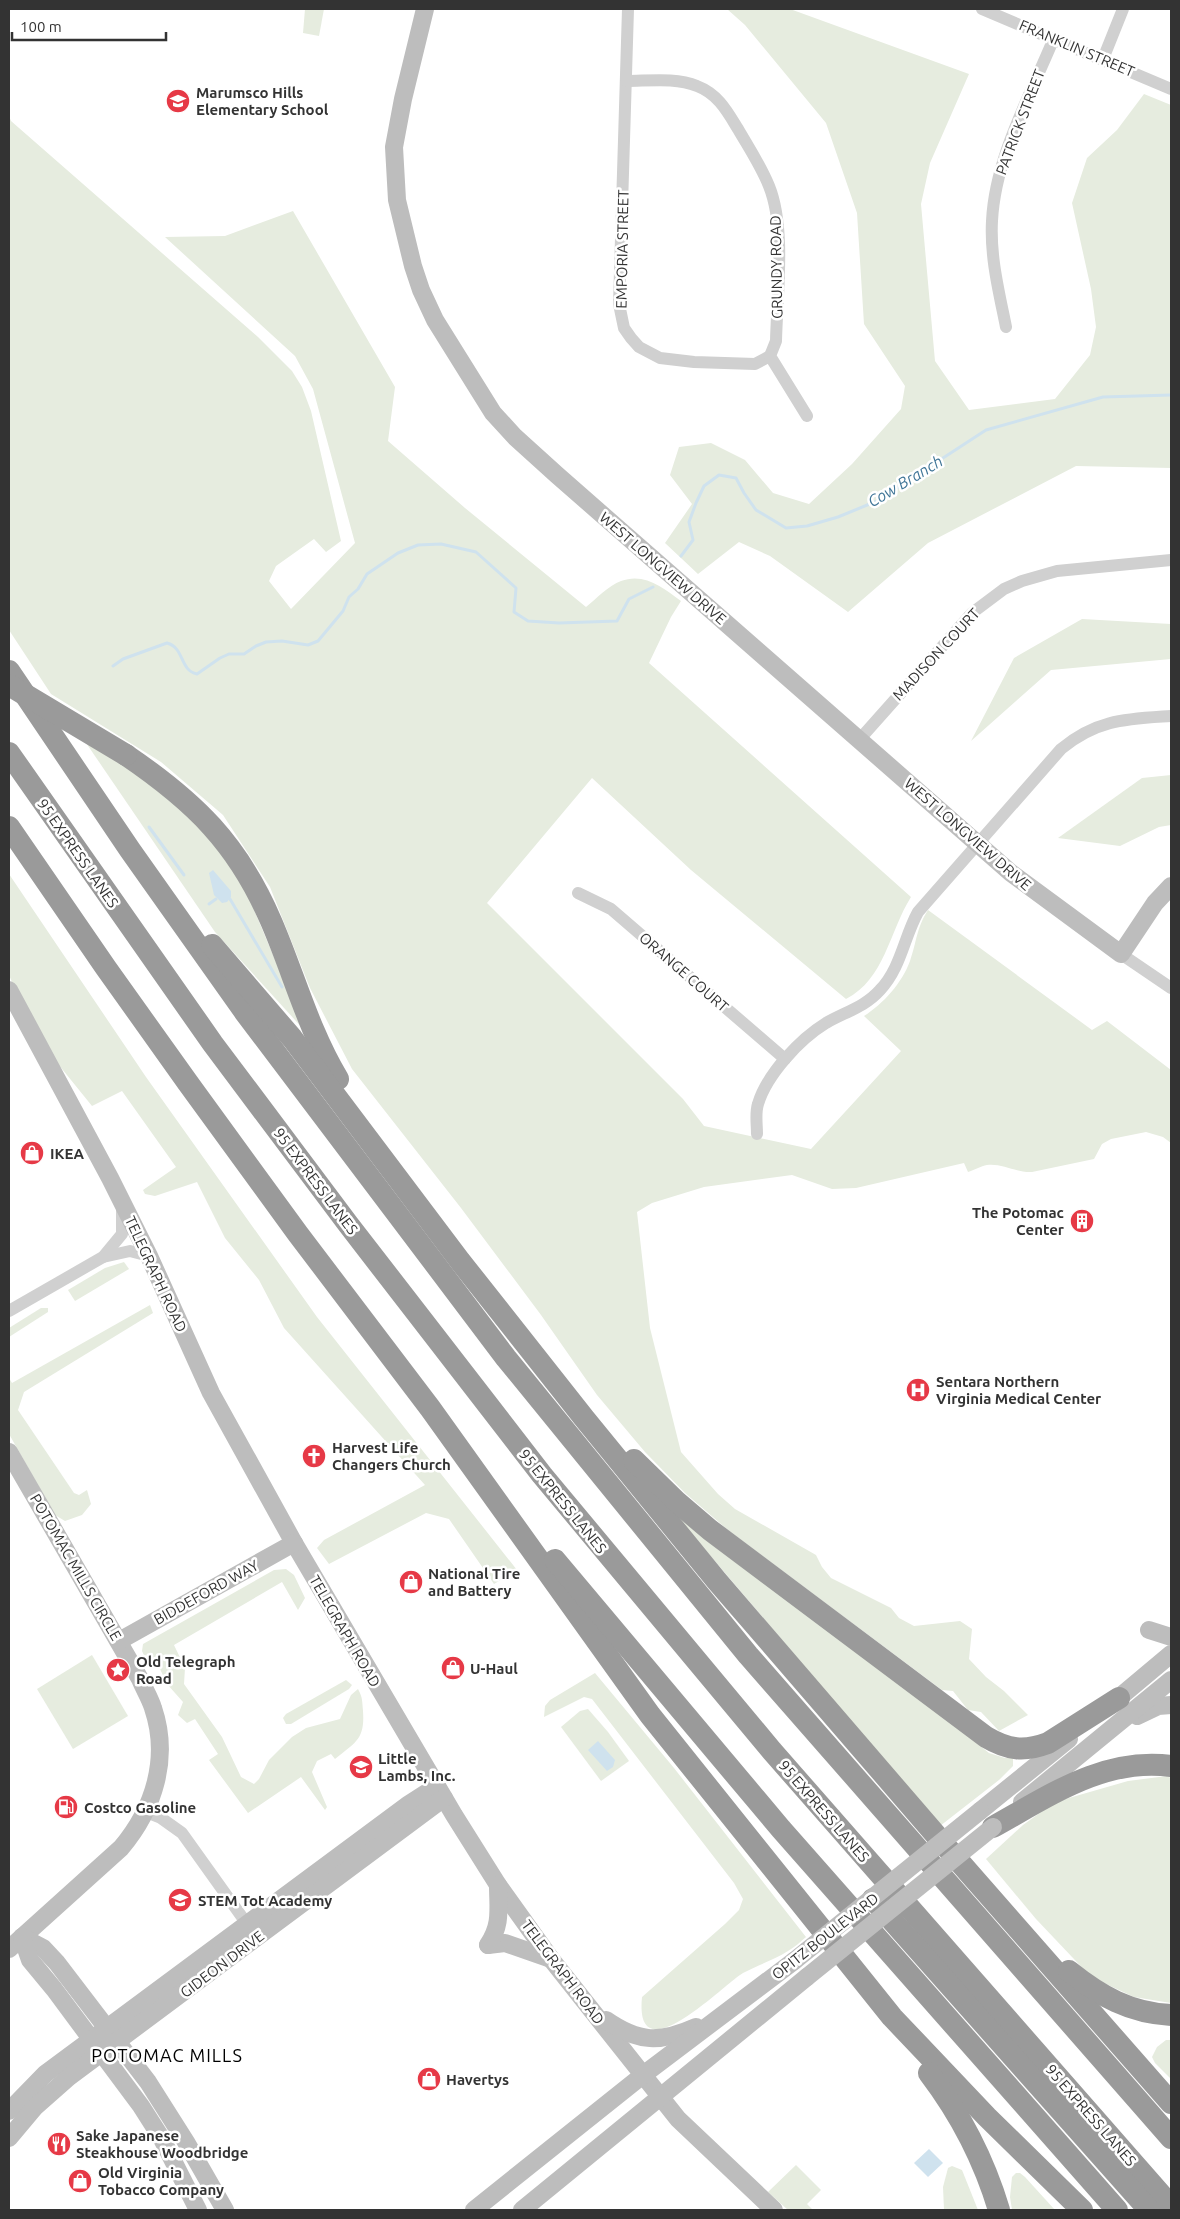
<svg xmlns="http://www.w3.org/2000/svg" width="1180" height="2219" font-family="Ubuntu,sans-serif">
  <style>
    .green { fill: #e6ecdf }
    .water { fill: #cfe2ee }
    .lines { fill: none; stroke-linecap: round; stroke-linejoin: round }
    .stream { stroke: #cfe2ee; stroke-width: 3 }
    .street { stroke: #d0d0d0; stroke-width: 12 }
    .secondary { stroke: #bdbdbd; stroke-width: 18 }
    .highway { stroke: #9a9a9a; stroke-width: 22 }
    .secondary-bridge { stroke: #bdbdbd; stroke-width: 18 }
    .highway-bridge { stroke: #9a9a9a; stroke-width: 22 }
    .labels { text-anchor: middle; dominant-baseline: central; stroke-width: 5; stroke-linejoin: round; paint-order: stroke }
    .street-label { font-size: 15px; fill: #333; stroke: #fff }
    .poi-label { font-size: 15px; font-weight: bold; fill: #333; stroke: #fff; text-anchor: start }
    .water-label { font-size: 16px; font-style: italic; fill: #3f7597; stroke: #fff }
    .quarter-label { font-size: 18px; letter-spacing: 1px; fill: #000; stroke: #fff }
  </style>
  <rect width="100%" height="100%" fill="#fff"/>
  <g class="green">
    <path d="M305 9H324L319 36 303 33Z"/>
    <path d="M727 9H790L969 74 930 163 921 204 935 361 969 410 1055 399 1090 355 1096 327 1091 289 1072 203 1087 158 1117 130 1144 94 1171 105V468L1076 466 928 543 848 612 770 556 739 542 698 574 665 543 692 504 670 475 679 447 711 443 745 460 773 493 809 504 852 464 901 409 905 386 864 324 857 213 826 123 745 25Z"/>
    <path d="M9 116 11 121 258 337 292 371 302 387 311 411 341 541 326 552 314 539 276 566 269 581 291 609 355 543 313 389 295 356 165 237 225 236 293 211 395 387 388 441 465 508 586 607C596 599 609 585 621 581 644 572 664 588 681 601L671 617 649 663 911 897C889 932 885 979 846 999L691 870 592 778 487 903 683 1099 704 1126 811 1149 901 1051 864 1016C883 1004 902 983 910 961 917 941 916 929 928 910L1092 1030 1107 1021 1171 1070V1143L1163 1137 1146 1132 1111 1139 1102 1144 1094 1159 1032 1172C1017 1173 1002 1163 987 1165 981 1166 974 1170 968 1172L964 1163 856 1188 832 1189 792 1175 704 1187 652 1203 637 1212 650 1328 681 1452 718 1494 735 1509 816 1555 822 1567 831 1578 891 1608 899 1618 914 1626 960 1621 972 1629 969 1659 986 1677 1004 1691 1028 1715 999 1731 981 1712 968 1710 953 1691 942 1690 728 1530 685 1493 645 1452 597 1395 541 1315 461 1208 352 1069 310 988 270 887 223 815 161 762 51 694 9 630Z"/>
    <path d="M1082 619 1171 624V659L1051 670 971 741 1014 658Z"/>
    <path d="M82 737 175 797 239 874 305 1031 215 932Z"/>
    <path d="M1171 775V825L1159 827 1120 846 1058 838 1142 778Z"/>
    <path d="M9 874 146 1077 317 1317 517 1570 494 1584 449 1519 426 1513 329 1564 317 1548 324 1540 425 1485 284 1328 259 1280 225 1238 197 1182 155 1196 145 1194 143 1190 176 1167 122 1091 92 1106 54 1059 19 999 9 975Z"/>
    <path d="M124 1262 129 1269 75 1301 68 1290 105 1268Z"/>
    <path d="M150 1305 153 1313 24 1392 18 1410 74 1493 79 1495 87 1490 91 1504 82 1515 65 1521 55 1515 9 1434V1378L12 1383Z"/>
    <path d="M41 1308H48V1312L9 1337V1328Z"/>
    <path d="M663 1500 921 1698 989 1753 1005 1758H1013V1766L999 1780 940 1826Z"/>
    <path d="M286 1569 294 1575 305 1598 298 1610 282 1582 174 1645 185 1668 184 1684 222 1737 241 1777 254 1784 259 1779 269 1760 292 1737 306 1728 340 1719 351 1695 358 1689C363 1698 362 1702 363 1711 365 1739 356 1742 335 1759L331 1754 317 1761 312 1772 327 1807 325 1810 301 1777 248 1813 209 1760 218 1754 195 1719 187 1723 178 1715 183 1702 167 1684 160 1669 147 1662 142 1651 143 1644 274 1570Z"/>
    <path d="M92 1655 128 1716 73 1749 37 1689Z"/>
    <path d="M595 1673 674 1768 806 1937C800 1942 795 1947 788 1951 774 1960 758 1965 743 1973 723 1985 634 2077 642 1997L725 1924 739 1910 743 1899 734 1883 592 1699 584 1697 544 1717 545 1706 550 1700Z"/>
    <path d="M346 1680 352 1685 349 1689 291 1724H286L283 1718 286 1714Z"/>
    <path d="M588 1709 608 1732 629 1761 601 1781 561 1727 580 1711Z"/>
    <path d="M1167 1776 1171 1778V2003L1134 1997 1091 1977 1036 1919 986 1859 1023 1825 1055 1802 1128 1781Z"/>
    <path d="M1166 2040H1171V2079L1155 2063 1152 2057 1157 2047Z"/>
    <path d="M796 2165 821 2190 807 2204 813 2210H788L768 2192Z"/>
    <path d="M952 2166 962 2170 978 2210H944L943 2187 948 2168Z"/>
    <path d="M1016 2173H1020L1025 2177 1055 2210H1012L1010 2197 1012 2177Z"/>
  </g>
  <g class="water">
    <path d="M213 870 231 891V897L227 902 222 903 214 895 209 873Z"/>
    <path d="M598 1741 615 1760 613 1767 607 1771 588 1750Z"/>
    <path d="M929 2149 943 2163 928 2177 914 2163Z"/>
  </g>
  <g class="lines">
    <g class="stream">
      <path d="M681 556 693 540 689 522 696 503 704 486 719 475 736 478 744 493 756 510 786 528 807 526 838 517 877 501 986 430 1103 397 1171 395"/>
      <path d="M113 666 123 659 167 643C185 648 179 670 197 674L220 658 229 654H244L256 646 266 642 282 641 308 645 318 641 343 611 349 597 358 589 367 574 398 553 418 545 441 544 476 552 516 588 514 612 528 621 559 623 617 621 629 599 653 587"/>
      <path d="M149 827 184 875"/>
      <path d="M230 899 282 987"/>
      <path d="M209 904 216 899"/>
    </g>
    <g class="street">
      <path d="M628 9 619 304 624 328 631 338 639 347 660 358 694 362 755 364 770 356"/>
      <path d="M982 9 1171 89"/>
      <path d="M1103 59 1123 9"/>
      <path d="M626 81C648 81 676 77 697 86 718 94 727 111 738 129 749 148 761 166 769 186 786 228 777 295 776 341L770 356 807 416"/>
      <path d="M1006 327C999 292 990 257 992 221 995 158 1030 96 1054 38"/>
      <path d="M859 740 972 613 1004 589 1022 581 1057 571 1171 560"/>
      <path d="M578 893 611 909 785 1059"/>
      <path d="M1121 954 1171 988"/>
      <path d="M757 1134C757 1124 755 1113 758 1104 767 1074 800 1039 826 1023 845 1012 865 1007 880 990 901 968 904 937 918 912L1061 749C1097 719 1127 719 1171 716"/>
      <path d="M103 1257 130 1251 149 1256"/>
      <path d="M9 1311 103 1257 122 1234V1205"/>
      <path d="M146 1812 161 1818 182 1833 252 1931"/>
    </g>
    <g class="secondary">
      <path d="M425 9 403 99 394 147 397 200 413 266 421 290 435 320 493 413 515 437 557 475 1011 873 1121 954 1155 903 1171 886"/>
      <path d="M9 990 110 1178 149 1256 211 1393 294 1543 454 1815 498 1885 551 1959 678 2119 774 2210"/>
      <path d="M9 1452 140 1679C144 1689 150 1698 153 1708 170 1758 154 1809 121 1848L9 1949"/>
      <path d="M1149 1630 1171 1637"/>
      <path d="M119 1641 294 1543"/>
      <path d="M1109 1706 1171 1654"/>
      <path d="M1137 1716 1158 1706 1171 1705"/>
      <path d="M1022 1802 1171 1680"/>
      <path d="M980 1811 1069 1739"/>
      <path d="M22 1937 43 1948 57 1963 148 2082 186 2142 225 2210"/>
      <path d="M22 1937 30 1960 54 1989 141 2106 162 2139 198 2210"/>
      <path d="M488 1945 505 1943 551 1959"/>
      <path d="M488 1945C502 1924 498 1909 498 1885"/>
      <path d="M606 2020C639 2043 660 2043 696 2027"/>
      <path d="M9 2111 45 2074 409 1804 437 1786"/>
      <path d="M9 2138 35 2107 69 2077 444 1798"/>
      <path d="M474 2210 643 2075 794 1961"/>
      <path d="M522 2210 807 1977"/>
    </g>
    <g class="highway">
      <path d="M9 671 130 850 244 1011 506 1358 748 1655 1171 2138"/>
      <path d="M9 753 213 1044 348 1224 542 1475 772 1751 1171 2206"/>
      <path d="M126 755C195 802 238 844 271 921 294 974 308 1029 338 1079"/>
      <path d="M9 827 106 968 188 1083 298 1234 430 1408 650 1715 892 2017 987 2117 1082 2210"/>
      <path d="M212 945 292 1038 460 1261 584 1418 717 1581 942 1842 1171 2103"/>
      <path d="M634 1460 676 1501 710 1530 986 1737C1008 1750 1024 1752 1048 1743L1119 1698"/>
      <path d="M555 1560 781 1829 1117 2210"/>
      <path d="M993 1827C1049 1796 1104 1757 1171 1766"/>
      <path d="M873 1899 1149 2210"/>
      <path d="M1069 1971C1100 1996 1130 2013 1171 2015"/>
      <path d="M929 2073C961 2115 984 2160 999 2210"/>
    </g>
    <g class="secondary-bridge">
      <path d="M794 1961 980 1811"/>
      <path d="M807 1977 993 1827"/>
    </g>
    <path class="highway-bridge" d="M9 685 126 755"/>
  </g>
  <defs>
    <g id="school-disc" transform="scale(1.25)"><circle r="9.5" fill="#e63946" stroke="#fff"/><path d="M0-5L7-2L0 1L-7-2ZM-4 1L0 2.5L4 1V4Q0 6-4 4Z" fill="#fff"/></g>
    <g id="shop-disc" transform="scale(1.25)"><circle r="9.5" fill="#e63946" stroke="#fff"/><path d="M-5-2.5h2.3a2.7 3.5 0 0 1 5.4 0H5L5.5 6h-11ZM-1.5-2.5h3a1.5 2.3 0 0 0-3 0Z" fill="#fff"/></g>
    <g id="building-disc" transform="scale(1.25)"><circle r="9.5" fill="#e63946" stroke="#fff"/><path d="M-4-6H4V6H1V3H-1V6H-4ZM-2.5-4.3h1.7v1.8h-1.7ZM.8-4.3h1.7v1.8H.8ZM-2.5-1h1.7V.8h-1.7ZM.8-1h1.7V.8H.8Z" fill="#fff"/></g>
    <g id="hospital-disc" transform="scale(1.25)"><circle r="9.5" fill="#e63946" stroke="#fff"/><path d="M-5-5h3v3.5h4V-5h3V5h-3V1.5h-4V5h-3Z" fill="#fff"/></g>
    <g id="church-disc" transform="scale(1.25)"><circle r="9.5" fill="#e63946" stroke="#fff"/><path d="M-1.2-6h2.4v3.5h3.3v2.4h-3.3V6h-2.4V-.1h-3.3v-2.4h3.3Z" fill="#fff"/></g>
    <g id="sight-disc" transform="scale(1.25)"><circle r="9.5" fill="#e63946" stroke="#fff"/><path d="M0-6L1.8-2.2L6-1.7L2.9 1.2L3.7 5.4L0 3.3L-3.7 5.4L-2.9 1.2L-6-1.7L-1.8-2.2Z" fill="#fff"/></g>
    <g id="fuel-disc" transform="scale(1.25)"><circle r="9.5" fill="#e63946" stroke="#fff"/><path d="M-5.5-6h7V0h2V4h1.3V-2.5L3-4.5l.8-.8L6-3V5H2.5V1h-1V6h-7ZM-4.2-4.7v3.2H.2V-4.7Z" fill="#fff"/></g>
    <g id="restaurant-disc" transform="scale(1.25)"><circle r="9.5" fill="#e63946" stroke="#fff"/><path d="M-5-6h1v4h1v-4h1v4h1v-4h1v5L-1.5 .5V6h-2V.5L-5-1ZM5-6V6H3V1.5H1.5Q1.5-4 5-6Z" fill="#fff"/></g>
  </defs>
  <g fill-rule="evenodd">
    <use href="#school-disc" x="178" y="101"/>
    <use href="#shop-disc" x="32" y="1153"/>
    <use href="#building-disc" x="1082" y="1221"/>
    <use href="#hospital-disc" x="918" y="1390"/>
    <use href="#church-disc" x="314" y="1456"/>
    <use href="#shop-disc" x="411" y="1582"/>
    <use href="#shop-disc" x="453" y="1668"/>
    <use href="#sight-disc" x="118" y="1670"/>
    <use href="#school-disc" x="361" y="1767"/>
    <use href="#fuel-disc" x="66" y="1807"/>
    <use href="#school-disc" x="180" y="1900"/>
    <use href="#shop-disc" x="429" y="2079"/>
    <use href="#restaurant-disc" x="59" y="2144"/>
    <use href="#shop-disc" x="80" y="2181"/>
  </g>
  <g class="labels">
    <g class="street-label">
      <text transform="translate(1077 48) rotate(23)">FRANKLIN STREET</text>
      <text transform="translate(1020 122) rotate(-69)">PATRICK STREET</text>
      <text transform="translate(622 249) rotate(-89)">EMPORIA STREET</text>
      <text transform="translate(776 267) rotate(-91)">GRUNDY ROAD</text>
      <text transform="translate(663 568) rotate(41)">WEST LONGVIEW DRIVE</text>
      <text transform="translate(936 654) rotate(-47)">MADISON COURT</text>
      <text transform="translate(968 834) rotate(41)">WEST LONGVIEW DRIVE</text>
      <text transform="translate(78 853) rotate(55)">95 EXPRESS LANES</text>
      <text transform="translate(684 972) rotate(41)">ORANGE COURT</text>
      <text transform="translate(316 1181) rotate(53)">95 EXPRESS LANES</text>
      <text transform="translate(156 1274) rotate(65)">TELEGRAPH ROAD</text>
      <text transform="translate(563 1501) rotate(51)">95 EXPRESS LANES</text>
      <text transform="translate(76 1567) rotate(60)">POTOMAC MILLS CIRCLE</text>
      <text transform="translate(206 1592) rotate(-29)">BIDDEFORD WAY</text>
      <text transform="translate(345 1631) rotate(60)">TELEGRAPH ROAD</text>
      <text transform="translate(824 1811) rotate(49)">95 EXPRESS LANES</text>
      <text transform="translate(825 1936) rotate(-38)">OPITZ BOULEVARD</text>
      <text transform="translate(222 1964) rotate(-37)">GIDEON DRIVE</text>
      <text transform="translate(563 1972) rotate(53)">TELEGRAPH ROAD</text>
      <text transform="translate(1091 2115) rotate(49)">95 EXPRESS LANES</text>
    </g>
    <g class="poi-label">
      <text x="196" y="92">Marumsco Hills<tspan x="196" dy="17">Elementary School</tspan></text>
      <text x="50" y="1153">IKEA</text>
      <text x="1064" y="1212" text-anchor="end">The Potomac<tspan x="1064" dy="17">Center</tspan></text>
      <text x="936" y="1381">Sentara Northern<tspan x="936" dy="17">Virginia Medical Center</tspan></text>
      <text x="332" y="1447">Harvest Life<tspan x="332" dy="17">Changers Church</tspan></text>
      <text x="428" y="1573">National Tire<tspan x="428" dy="17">and Battery</tspan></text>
      <text x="136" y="1661">Old Telegraph<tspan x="136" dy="17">Road</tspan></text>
      <text x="470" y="1668">U-Haul</text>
      <text x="378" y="1758">Little<tspan x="378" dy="17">Lambs, Inc.</tspan></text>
      <text x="84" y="1807">Costco Gasoline</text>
      <text x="198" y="1900">STEM Tot Academy</text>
      <text x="446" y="2079">Havertys</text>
      <text x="76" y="2135">Sake Japanese<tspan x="76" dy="17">Steakhouse Woodbridge</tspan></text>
      <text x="98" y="2172">Old Virginia<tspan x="98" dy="17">Tobacco Company</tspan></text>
    </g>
    <g class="water-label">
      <text transform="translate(905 481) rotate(-31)">Cow Branch</text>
    </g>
    <g class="quarter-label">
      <text x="167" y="2055">POTOMAC MILLS</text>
    </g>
  </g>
  <rect width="1180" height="2219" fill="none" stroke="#333333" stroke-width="20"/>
  <path d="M12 32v8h154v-8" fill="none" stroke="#333333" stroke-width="2.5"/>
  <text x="20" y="32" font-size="15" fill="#333333" stroke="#ffffff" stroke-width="4" paint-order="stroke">100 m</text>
</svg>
